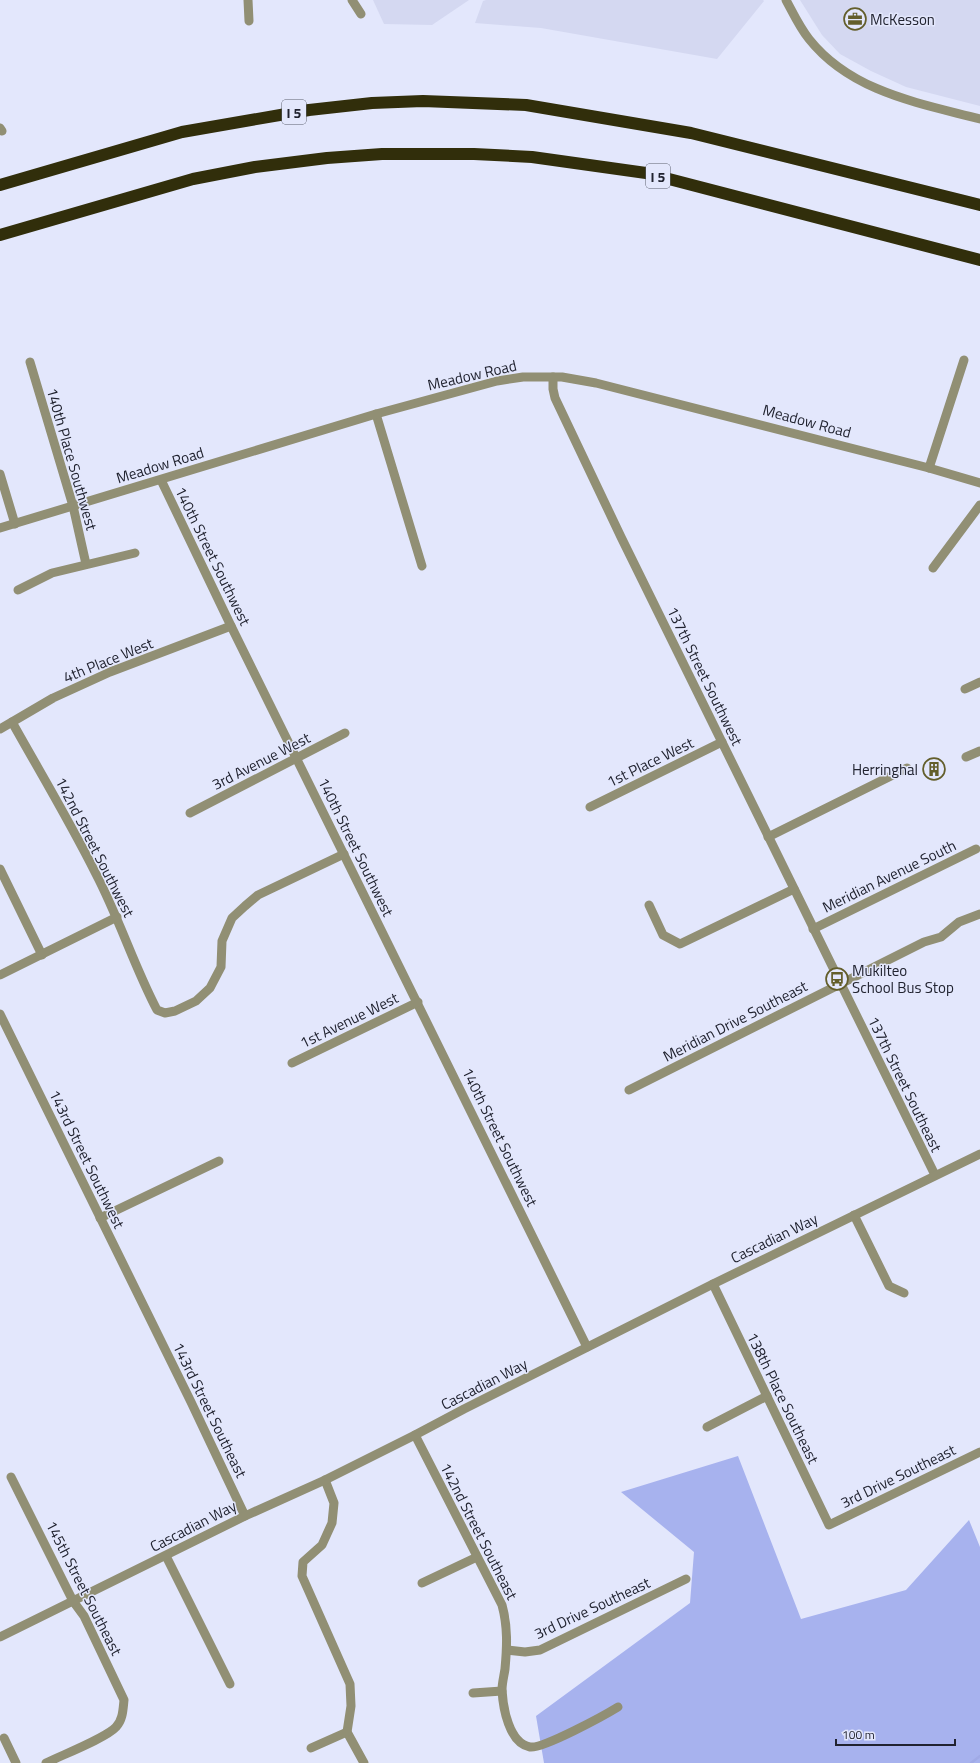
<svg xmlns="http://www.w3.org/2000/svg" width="980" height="1763" font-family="'Titillium Web',sans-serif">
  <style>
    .built { fill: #d4d8f1 }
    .forest { fill: #a7b2ee }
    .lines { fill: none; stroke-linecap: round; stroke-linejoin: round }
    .stream { stroke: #a0aae6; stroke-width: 2.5 }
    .minor { stroke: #918f74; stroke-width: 9 }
    .highway { stroke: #312e0b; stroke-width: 12 }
    .labels { text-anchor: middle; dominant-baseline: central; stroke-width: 3; stroke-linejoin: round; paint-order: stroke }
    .shield { fill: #e3e7fc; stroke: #5b5e6d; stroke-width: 1 }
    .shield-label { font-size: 14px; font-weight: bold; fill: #212330 }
    .poi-label { font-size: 15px; fill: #212330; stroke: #e3e7fc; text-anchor: start }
    .street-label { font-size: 15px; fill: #212330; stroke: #e3e7fc }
  </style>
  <rect width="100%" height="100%" fill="#e3e7fc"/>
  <g class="built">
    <path d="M373 0H469L432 25 384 24Z"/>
    <path d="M486 0H763L764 1 717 59 541 28 475 23 483 1Z"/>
    <path d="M800 0H980V106L906 87 871 71 840 54 822 35Z"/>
  </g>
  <path class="forest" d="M738 1456 801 1619 906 1590 969 1520 980 1547V1763H544L536 1716 690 1603 694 1552 621 1492Z"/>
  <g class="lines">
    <path class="stream" d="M971 1763 980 1756"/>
    <g class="minor">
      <path d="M248 0 249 21"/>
      <path d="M352 0 361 14"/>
      <path d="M786 0C793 13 800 28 809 39 851 92 919 103 980 119"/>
      <path d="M0 128 2 131"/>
      <path d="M30 362 73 506 86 564"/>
      <path d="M553 377V389L555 398 621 537 935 1175"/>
      <path d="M376 414 422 566"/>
      <path d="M929 468 964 360"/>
      <path d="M0 474 15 524"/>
      <path d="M161 480 231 626 587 1347"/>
      <path d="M0 528 376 414 497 381 523 377H562L596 383 929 468 980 483"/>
      <path d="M933 568 980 505"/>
      <path d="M18 590 52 573 135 553"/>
      <path d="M965 689 980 682"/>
      <path d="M12 722C40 772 70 822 96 874 119 918 134 966 157 1010L165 1013 175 1011 196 1001 210 988 221 967 222 941 232 918 245 906 258 895 344 854"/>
      <path d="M0 729 53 698 110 672 231 626"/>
      <path d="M966 757 980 751"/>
      <path d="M590 807 722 742"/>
      <path d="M190 813 345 733"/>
      <path d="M768 837 907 768"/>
      <path d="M0 869 42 955"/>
      <path d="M649 905 663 935 680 944 794 889"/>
      <path d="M813 929 976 849"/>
      <path d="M0 975 117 917"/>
      <path d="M0 1014 191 1402 245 1516"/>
      <path d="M292 1063 418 1002"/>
      <path d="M629 1090 924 942 941 937 959 922 980 914"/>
      <path d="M854 1215 889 1286 904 1293"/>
      <path d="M100 1218 219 1161"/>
      <path d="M713 1284 829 1525 980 1452"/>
      <path d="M707 1427 767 1396"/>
      <path d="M415 1435 502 1605C508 1627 507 1647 505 1669 504 1676 502 1683 502 1690 503 1708 509 1743 530 1747 543 1749 605 1715 618 1707"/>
      <path d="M11 1477 73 1601 84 1616 124 1700C123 1709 123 1720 116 1727 106 1738 62 1755 46 1763"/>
      <path d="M325 1480 334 1503 332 1523 322 1545 303 1562 302 1576 350 1684 351 1706 347 1732 364 1763"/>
      <path d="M166 1556 230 1684"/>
      <path d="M422 1583 477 1557"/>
      <path d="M0 1637 245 1516 325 1480 415 1435 464 1409 713 1284 980 1154"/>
      <path d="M507 1650 525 1652 540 1650 686 1579"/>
      <path d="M473 1693 502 1691"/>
      <path d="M4 1738 16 1763"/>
      <path d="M311 1748 347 1732"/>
    </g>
    <g class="highway">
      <path d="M0 185 182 132 309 110 372 103 423 101 526 105 691 133 980 205"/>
      <path d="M0 235 193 179 255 167 327 158 382 154H474L532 157 646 173 980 260"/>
    </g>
  </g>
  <defs>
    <g id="office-ring" transform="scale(1.15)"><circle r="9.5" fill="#e3e7fc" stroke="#635e2b" stroke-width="1.5"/><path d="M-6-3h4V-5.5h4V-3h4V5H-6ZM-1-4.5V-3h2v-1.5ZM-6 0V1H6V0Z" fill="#635e2b"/></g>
    <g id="building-ring" transform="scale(1.15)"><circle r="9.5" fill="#e3e7fc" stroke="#635e2b" stroke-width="1.5"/><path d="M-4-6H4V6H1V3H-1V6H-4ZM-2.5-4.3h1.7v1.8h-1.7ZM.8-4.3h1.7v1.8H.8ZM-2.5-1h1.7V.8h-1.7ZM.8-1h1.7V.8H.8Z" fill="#635e2b"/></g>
    <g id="bus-ring" transform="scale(1.15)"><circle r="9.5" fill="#e3e7fc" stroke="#635e2b" stroke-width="1.5"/><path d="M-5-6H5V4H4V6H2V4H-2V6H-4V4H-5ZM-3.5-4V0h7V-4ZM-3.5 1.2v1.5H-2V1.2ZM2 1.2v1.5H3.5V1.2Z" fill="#635e2b"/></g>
  </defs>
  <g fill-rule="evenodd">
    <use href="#office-ring" x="855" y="19"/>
    <use href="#building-ring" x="934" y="769"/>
    <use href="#bus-ring" x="837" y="979"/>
  </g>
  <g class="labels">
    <g class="shield">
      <rect x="282" y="100" width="24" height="24" rx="3"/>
      <rect x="646" y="164" width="24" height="24" rx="3"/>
    </g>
    <g class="shield-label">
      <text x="294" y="112">I 5</text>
      <text x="658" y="176">I 5</text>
    </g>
    <g class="poi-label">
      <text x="870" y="19">McKesson</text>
      <text x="918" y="769" text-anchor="end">Herringhal</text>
      <text x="852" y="970">Mukilteo<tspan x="852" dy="17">School Bus Stop</tspan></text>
    </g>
    <g class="street-label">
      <text transform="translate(472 375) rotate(-13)">Meadow Road</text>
      <text transform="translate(807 421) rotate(15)">Meadow Road</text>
      <text transform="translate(72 459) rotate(74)">140th Place Southwest</text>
      <text transform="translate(160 465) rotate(-17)">Meadow Road</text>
      <text transform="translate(213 556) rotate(64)">140th Street Southwest</text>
      <text transform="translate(108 660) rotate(-22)">4th Place West</text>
      <text transform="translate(705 676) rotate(64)">137th Street Southwest</text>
      <text transform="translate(261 761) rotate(-27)">3rd Avenue West</text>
      <text transform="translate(650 762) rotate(-26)">1st Place West</text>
      <text transform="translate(95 847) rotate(63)">142nd Street Southwest</text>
      <text transform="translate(356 847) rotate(64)">140th Street Southwest</text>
      <text transform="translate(889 876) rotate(-26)">Meridian Avenue South</text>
      <text transform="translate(349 1020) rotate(-26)">1st Avenue West</text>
      <text transform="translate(735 1021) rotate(-27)">Meridian Drive Southeast</text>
      <text transform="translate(905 1084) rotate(64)">137th Street Southeast</text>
      <text transform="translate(500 1137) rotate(64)">140th Street Southwest</text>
      <text transform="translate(87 1159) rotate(64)">143rd Street Southwest</text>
      <text transform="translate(774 1238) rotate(-26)">Cascadian Way</text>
      <text transform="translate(484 1384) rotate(-27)">Cascadian Way</text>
      <text transform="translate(783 1398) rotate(64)">138th Place Southeast</text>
      <text transform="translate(210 1410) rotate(64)">143rd Street Southeast</text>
      <text transform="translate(898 1476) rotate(-26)">3rd Drive Southeast</text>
      <text transform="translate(193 1526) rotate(-27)">Cascadian Way</text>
      <text transform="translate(479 1531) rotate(63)">142nd Street Southeast</text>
      <text transform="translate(84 1588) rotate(63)">145th Street Southeast</text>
      <text transform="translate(592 1608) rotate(-25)">3rd Drive Southeast</text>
    </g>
  </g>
  <path d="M836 1739v6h119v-6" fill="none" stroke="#212330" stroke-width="2"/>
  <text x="842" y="1739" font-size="12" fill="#212330" stroke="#e3e7fc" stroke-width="3" paint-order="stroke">100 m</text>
</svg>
